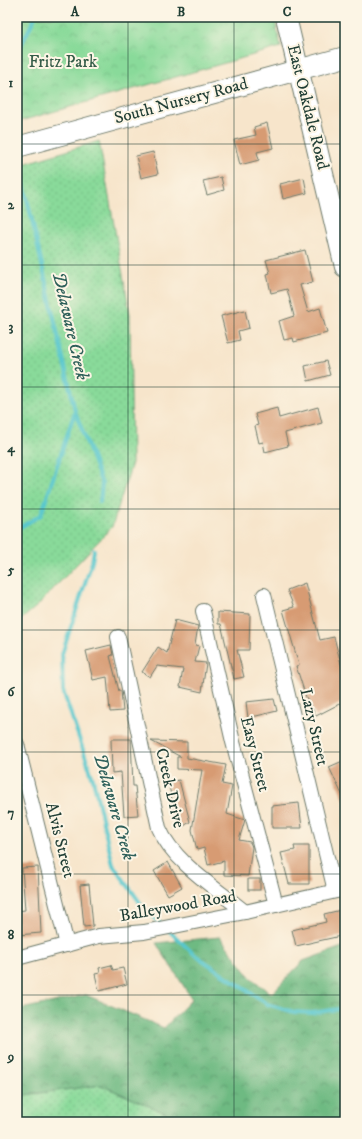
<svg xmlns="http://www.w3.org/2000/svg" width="362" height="1139" font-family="'IM FELL DW Pica',serif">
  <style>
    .grass { fill: url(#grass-dots); stroke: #548c67 }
    .forest { fill: url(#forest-crowns); stroke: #467c5b }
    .park { fill: url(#park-crowns); stroke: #548c67 }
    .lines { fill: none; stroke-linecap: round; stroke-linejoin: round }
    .stream { stroke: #59c7cd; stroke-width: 4 }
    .building { fill: #d79b73 }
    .street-casing { stroke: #6b7869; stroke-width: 16 }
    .secondary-casing { stroke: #6b7869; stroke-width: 22 }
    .street { stroke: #fff; stroke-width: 14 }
    .secondary { stroke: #fff; stroke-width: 20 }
    .grid { fill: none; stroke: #1f3d34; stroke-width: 1; stroke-opacity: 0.55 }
    .labels { text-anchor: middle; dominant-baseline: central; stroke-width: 4; stroke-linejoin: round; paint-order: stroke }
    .park-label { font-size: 17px; fill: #345c48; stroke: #fcf5e5 }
    .street-label { font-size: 17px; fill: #1f3d34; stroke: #fcf5e5 }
    .water-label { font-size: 18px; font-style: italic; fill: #2e605a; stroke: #fcf5e5 }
    .neatline { fill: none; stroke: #1f3d34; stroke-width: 1.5 }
    .grid-label { font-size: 13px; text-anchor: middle; font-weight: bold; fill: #1f3d34 }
  </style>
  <defs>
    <pattern id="grass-dots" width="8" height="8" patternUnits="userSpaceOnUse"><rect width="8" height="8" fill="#89da9a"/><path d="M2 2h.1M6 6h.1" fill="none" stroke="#76bc85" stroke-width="1.8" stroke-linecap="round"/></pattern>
    <pattern id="forest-crowns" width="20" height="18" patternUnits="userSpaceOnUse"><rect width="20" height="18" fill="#6eba82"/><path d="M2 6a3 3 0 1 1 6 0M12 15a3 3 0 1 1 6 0" fill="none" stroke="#5a986b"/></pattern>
    <pattern id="park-crowns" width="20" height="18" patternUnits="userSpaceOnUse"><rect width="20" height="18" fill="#89da9a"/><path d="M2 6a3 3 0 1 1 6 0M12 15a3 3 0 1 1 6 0" fill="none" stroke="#76bc85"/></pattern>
  </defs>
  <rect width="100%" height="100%" fill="#fcf5e5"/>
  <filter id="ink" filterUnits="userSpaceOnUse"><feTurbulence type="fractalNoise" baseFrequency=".025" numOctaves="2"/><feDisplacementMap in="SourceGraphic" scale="8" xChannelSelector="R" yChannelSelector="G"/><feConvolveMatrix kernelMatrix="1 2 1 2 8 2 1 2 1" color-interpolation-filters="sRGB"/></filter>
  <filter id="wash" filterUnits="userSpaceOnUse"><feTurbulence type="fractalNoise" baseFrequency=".012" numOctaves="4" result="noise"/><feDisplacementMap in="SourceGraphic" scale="16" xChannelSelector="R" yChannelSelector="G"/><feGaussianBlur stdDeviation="0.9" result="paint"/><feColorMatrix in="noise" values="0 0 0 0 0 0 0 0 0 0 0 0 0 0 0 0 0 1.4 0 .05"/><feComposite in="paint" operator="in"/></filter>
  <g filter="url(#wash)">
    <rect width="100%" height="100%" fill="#f7e5cb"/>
    <g class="grass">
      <path d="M99 141 130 314 132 463 112 527 37 606 17 623V419L22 409 17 333V166Z"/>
      <path d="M101 1085 186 1122H17V1096Z"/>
    </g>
    <path class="forest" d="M220 937 251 978 271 994 303 961 345 946V1122H186L101 1085 17 1096V1010L86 995 164 1028 192 999 156 943Z"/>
    <path class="park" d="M17 17H274L281 47 17 122Z"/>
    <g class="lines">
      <g class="stream">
        <path d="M17 54 35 17"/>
        <path d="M17 154 75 411 102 484 100 502"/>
        <path d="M17 529 41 515 75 411"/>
        <path d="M94 550 92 562 62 654 63 691 93 779 113 865 144 908 163 926"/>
        <path d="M168 930 195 955 267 1004 294 1012 312 1013 345 1008"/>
      </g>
    </g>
    <g id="blocks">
      <g class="building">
        <path d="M267 123 273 148 257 152 259 160 240 165 234 140 256 135 254 127Z"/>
        <path d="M153 152 158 174 141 178 136 156Z"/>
        <path d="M221 177 224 190 207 195 203 181Z"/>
        <path d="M304 178 307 193 283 199 280 184Z"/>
        <path d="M305 250 313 282 300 285 308 312 320 308 327 333 294 342 293 338 284 340 279 321 294 316 287 289 271 293 267 274 270 273 266 260Z"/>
        <path d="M245 310 249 328 238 331 240 340 228 343 221 316Z"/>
        <path d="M326 361 330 375 308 381 305 366Z"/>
        <path d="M318 407 322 423 285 433 288 446 265 452 263 442 259 443 255 426 258 425 255 414 277 408 279 418Z"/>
        <path d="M305 583 320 640 334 637 345 679V701L316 716 306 697 296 666 299 665 283 610 294 607 287 590Z"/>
        <path d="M218 612 250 614 249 650H237L244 677 234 679 221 624H218Z"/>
        <path d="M175 620 198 626 195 645 199 646 195 662 206 663 202 692 180 687 183 669 157 666 150 677 142 672 158 647 167 653Z"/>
        <path d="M111 645 113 655 110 656 119 691H121L123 711 110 712 107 677 93 680 86 651Z"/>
        <path d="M274 699 277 711 248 718 246 702Z"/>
        <path d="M111 739H131L133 786H135L138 815 124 816 121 772 112 773Z"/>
        <path d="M151 741 187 742V758L226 765 222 784 232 786 227 814 245 820 239 840 250 842 252 847 248 876 224 875V861L208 865 204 848 197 850 192 830 202 770 177 769V757H181Z"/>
        <path d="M345 760V801L329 767Z"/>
        <path d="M179 780 190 822 179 829 168 782Z"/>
        <path d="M299 803 302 828H272V806Z"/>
        <path d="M294 846H309V884H289L281 853 295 850Z"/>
        <path d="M168 862 182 887 168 895 154 871Z"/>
        <path d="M38 867 41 933 17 935V911L25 910 22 868Z"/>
        <rect x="248" y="879" width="12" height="11"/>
        <path d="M89 884 93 926 84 927 80 885Z"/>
        <path d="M341 910 345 935 296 946 292 930 326 922 324 914Z"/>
        <path d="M111 965 113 970 123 968 127 984 99 991 95 974 100 973 99 968Z"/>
      </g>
    </g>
  </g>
  <g filter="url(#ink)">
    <use href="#blocks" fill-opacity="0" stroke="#6b7869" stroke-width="1"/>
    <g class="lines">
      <g class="street-casing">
        <g id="street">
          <path d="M264 595 335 891"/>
          <path d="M203 611 233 742 276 905"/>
          <path d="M118 637 159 828C173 862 217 889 245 912"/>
          <path d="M17 744 67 945"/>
          <path d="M17 958 99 936 144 932 245 912 345 889"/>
        </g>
      </g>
      <g class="secondary-casing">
        <g id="secondary">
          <path d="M286 17 345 267"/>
          <path d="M17 147 345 57"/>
        </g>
      </g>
      <use href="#street" class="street"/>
      <use href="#secondary" class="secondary"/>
    </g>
  </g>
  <path class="grid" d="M128 17V1122M234 17V1122M17 144H345M17 265H345M17 387H345M17 509H345M17 630H345M17 752H345M17 874H345M17 995H345"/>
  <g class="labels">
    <g class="park-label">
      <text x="63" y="62">Fritz Park</text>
    </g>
    <g class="street-label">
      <text transform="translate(181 101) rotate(-15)">South Nursery Road</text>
      <text transform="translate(308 107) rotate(76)">East Oakdale Road</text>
      <text transform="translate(314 727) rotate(77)">Lazy Street</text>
      <text transform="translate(255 754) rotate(76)">Easy Street</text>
      <text transform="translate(170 788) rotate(77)">Creek Drive</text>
      <text transform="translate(60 840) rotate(76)">Alvis Street</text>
      <text transform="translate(178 906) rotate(-10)">Balleywood Road</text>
    </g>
    <g class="water-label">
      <text transform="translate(70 326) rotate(77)">Delaware Creek</text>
      <text transform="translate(114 807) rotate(74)">Delaware Creek</text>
    </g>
  </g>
  <rect width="362" height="1139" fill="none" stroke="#fcf5e5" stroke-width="44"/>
  <rect x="22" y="22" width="318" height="1095" class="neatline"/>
  <g class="grid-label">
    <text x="75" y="16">A</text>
    <text x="181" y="16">B</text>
    <text x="287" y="16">C</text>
    <text x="11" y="87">1</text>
    <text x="11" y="209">2</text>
    <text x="11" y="331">3</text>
    <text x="11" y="452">4</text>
    <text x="11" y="574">5</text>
    <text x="11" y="696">6</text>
    <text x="11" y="817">7</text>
    <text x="11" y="939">8</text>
    <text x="11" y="1061">9</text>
  </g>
</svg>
